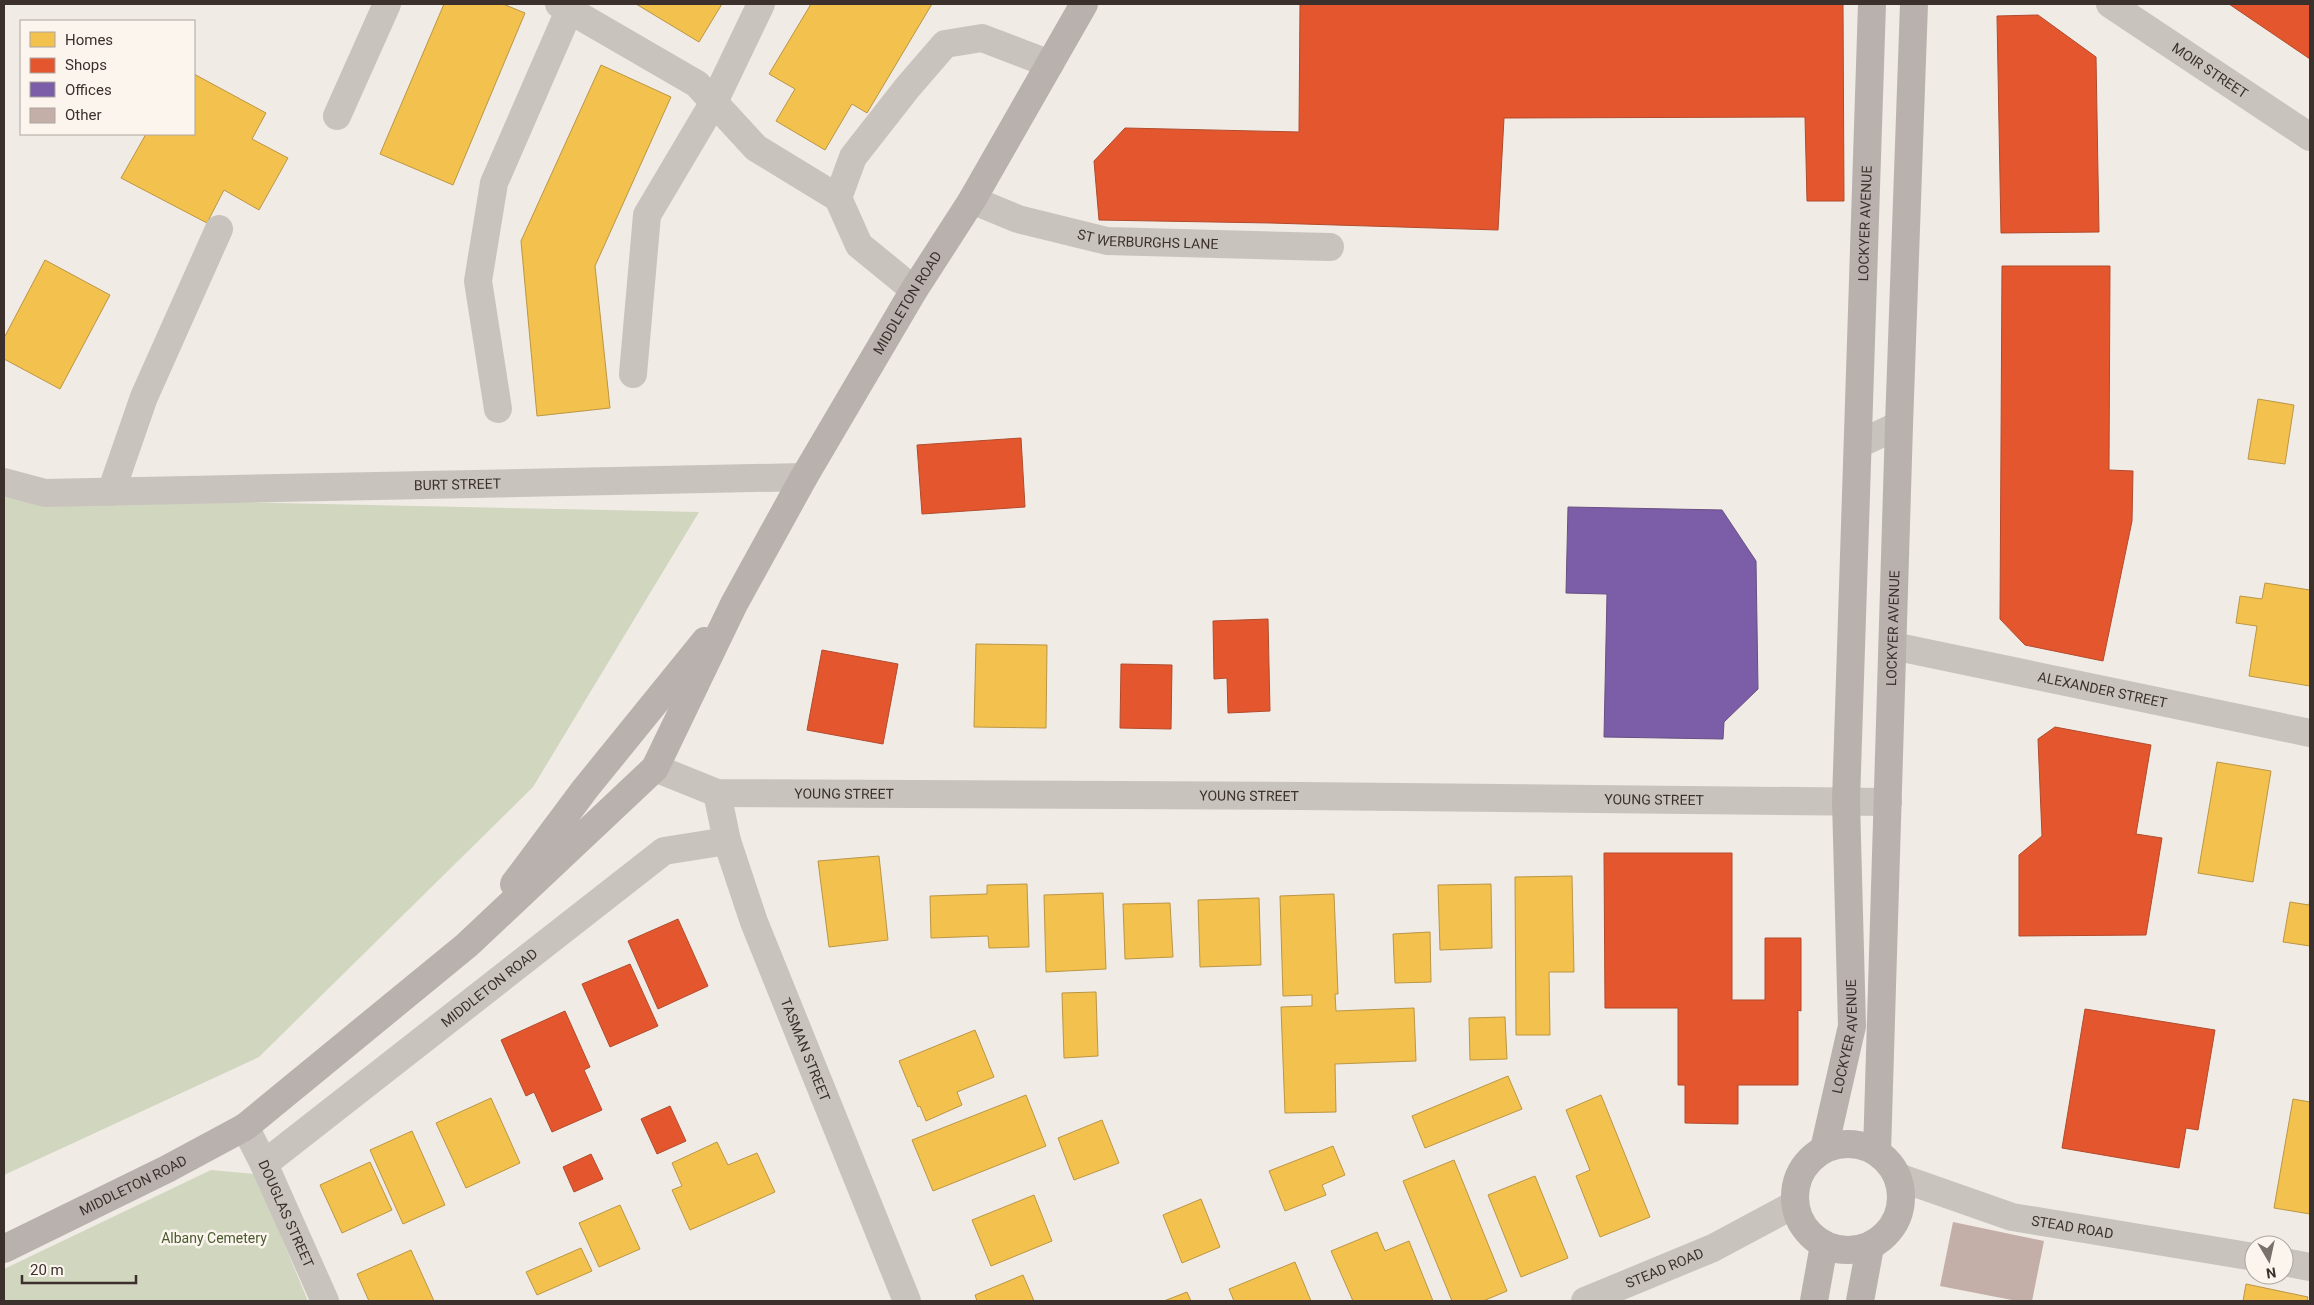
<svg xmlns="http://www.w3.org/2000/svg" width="2314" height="1305" font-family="Roboto,sans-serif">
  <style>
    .green { fill: #d1d6bf }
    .homes { fill: #f2c14e; stroke: #bb9644 }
    .shops { fill: #e4572e; stroke: #b14b2d }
    .offices { fill: #7b5ea7; stroke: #685082 }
    .building { fill: #c3afa7 }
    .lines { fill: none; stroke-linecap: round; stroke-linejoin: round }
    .minor { stroke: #c9c3be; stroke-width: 28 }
    .major { stroke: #b8b1ad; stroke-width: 28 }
    .labels { text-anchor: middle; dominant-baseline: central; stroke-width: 5; stroke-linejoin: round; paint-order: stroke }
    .street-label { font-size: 14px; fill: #3b302b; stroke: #fbf5ee }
    .park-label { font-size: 14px; fill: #4a5a2e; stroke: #fbf5ee }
  </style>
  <rect width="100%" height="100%" fill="#f0ebe5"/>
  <g class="green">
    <path d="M4 497 699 512 533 787 259 1057 4 1175Z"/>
    <path d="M211 1170 255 1174 308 1301H4V1269Z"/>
  </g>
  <g class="homes">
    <path d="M444 4H503L525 13 453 185 380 154Z"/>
    <path d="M636 4H722L699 42Z"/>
    <path d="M811 4H932L867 113 852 104 825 150 776 121 795 89 769 74Z"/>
    <path d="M601 65 671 97 595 266 610 408 537 416 521 241Z"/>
    <path d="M194 74 266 113 252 139 288 158 259 210 224 190 207 223 121 178 146 134H194Z"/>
    <path d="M45 260 110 295 60 389 4 359V338Z"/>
    <path d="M2258 399 2294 405 2285 464 2248 459Z"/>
    <path d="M2265 583 2310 590V686L2249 676 2257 626 2236 623 2240 596 2262 599Z"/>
    <path d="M976 644 1047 645 1046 728 974 727Z"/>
    <path d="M2217 762 2271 771 2253 882 2198 873Z"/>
    <path d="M879 856 888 940 829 947 818 861Z"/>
    <path d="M1572 876 1574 972H1549L1550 1035H1516L1515 877Z"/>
    <path d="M1027 884 1029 947 989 948 988 936 931 938 930 896 987 894V885Z"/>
    <path d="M1491 884 1492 948 1440 950 1438 885Z"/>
    <path d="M1103 893 1106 969 1046 972 1044 895Z"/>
    <path d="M1334 894 1338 994H1335L1336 1011 1414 1008 1416 1061 1335 1064 1336 1112 1285 1113 1281 1007 1312 1006V995L1283 996 1280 896Z"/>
    <path d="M2310 896V946L2283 942 2290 902 2309 905Z"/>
    <path d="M1259 898 1261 965 1200 967 1198 900Z"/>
    <path d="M1170 903 1173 957 1125 959 1123 904Z"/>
    <path d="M1430 932 1431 982 1395 983 1393 934Z"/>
    <path d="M1096 992 1098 1056 1064 1058 1062 993Z"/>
    <path d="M1505 1017 1507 1059 1470 1060 1469 1018Z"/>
    <path d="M975 1030 994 1077 957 1092 962 1105 926 1121 920 1106 918 1107 899 1061Z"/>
    <path d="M1508 1076 1522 1109 1425 1148 1412 1116Z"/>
    <path d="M1026 1095 1046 1146 933 1191 912 1140Z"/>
    <path d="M1601 1095 1650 1217 1600 1237 1576 1176 1590 1170 1566 1110Z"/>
    <path d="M491 1098 520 1163 466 1188 436 1123Z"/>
    <path d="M2293 1099 2310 1102V1214L2274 1208Z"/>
    <path d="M1102 1120 1119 1163 1074 1180 1058 1138Z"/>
    <path d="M412 1131 445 1205 403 1224 370 1150Z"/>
    <path d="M717 1142 728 1165 757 1153 775 1192 690 1230 672 1190 682 1186 672 1163Z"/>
    <path d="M1333 1146 1345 1175 1322 1185 1326 1195 1285 1211 1269 1171Z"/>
    <path d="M1454 1160 1507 1291 1483 1301H1452L1403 1181Z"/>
    <path d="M370 1162 392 1210 342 1233 320 1185Z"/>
    <path d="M1535 1176 1568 1258 1521 1277 1488 1195Z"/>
    <path d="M1034 1195 1052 1241 991 1266 972 1220Z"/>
    <path d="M1201 1199 1220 1247 1182 1263 1163 1215Z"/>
    <path d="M620 1205 640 1249 599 1267 579 1223Z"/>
    <path d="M1377 1232 1385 1251 1409 1241 1433 1301H1353L1331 1251Z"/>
    <path d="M581 1248 592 1271 537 1295 526 1272Z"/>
    <path d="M411 1250 434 1301H369L357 1274Z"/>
    <path d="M1295 1262 1311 1301H1234L1229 1289Z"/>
    <path d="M1023 1275 1034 1301H977L975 1295Z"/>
    <path d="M2246 1284 2308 1297 2307 1301H2243Z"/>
    <path d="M1187 1292 1191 1301H1164Z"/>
  </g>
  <g class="shops">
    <path d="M1300 4H1843L1844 201H1807L1805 117 1504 118 1498 230 1271 223 1099 220 1094 161 1125 128 1299 132Z"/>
    <path d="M2229 4H2310V59Z"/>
    <path d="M2038 15 2096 57 2099 232 2001 233 1997 16Z"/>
    <path d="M2002 266H2110L2109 470 2133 471 2132 521 2103 661 2025 645 2000 619Z"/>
    <path d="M1021 438 1025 507 922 514 917 445Z"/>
    <path d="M1268 619 1270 711 1228 713 1227 678 1214 679 1213 621Z"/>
    <path d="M822 650 898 664 883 744 807 730Z"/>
    <path d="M1121 664 1172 665 1171 729 1120 728Z"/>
    <path d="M2055 727 2151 745 2136 834 2162 838 2146 935 2019 936V855L2042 836 2038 739Z"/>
    <path d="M1604 853H1732V1000H1765V938H1801V1011L1798 1010V1085H1738V1124L1685 1123V1085H1678V1008H1605Z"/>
    <path d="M678 919 708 986 658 1009 628 941Z"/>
    <path d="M630 964 658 1026 610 1047 582 984Z"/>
    <path d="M2085 1009 2215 1030 2198 1130 2186 1128 2179 1168 2062 1148Z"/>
    <path d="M565 1011 590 1067 584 1070 602 1110 552 1132 534 1092 526 1096 501 1040Z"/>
    <path d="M670 1106 686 1141 657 1154 641 1119Z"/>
    <path d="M591 1154 603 1179 574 1192 563 1167Z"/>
  </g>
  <path class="offices" d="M1568 507 1722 510 1756 561 1758 689 1724 722 1723 739 1604 737 1607 594 1566 593Z"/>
  <path class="building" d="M1953 1222 2044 1241 2032 1301H2017L1940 1286Z"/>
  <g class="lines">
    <g class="minor">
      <path d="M559 4 697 84 756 148 838 198"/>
      <path id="s1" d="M2110 4 2310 137"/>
      <path d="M337 116 387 4"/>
      <path id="s2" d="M972 200 1018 219 1107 241 1330 247"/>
      <path d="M914 290 859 245 838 198 853 157 907 88 945 44 982 38 1050 64"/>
      <path d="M633 374 647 215 714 102 761 4"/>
      <path d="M498 409 478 281 494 183 572 4"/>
      <path d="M1859 444 1899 425"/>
      <path id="s3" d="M4 482 45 493 804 477"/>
      <path d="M111 492 144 397 219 229"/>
      <path id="s4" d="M1893 646 2310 733"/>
      <path id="s5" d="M655 768 717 793 1301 796 1888 802"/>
      <path id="s6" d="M717 793 727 841 754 922 907 1301"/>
      <path id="s7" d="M245 1127 264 1164 325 1301"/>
      <path id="s8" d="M264 1164 664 851 727 841"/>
      <path id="s9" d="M1898 1177 2012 1217 2254 1257"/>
      <path d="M2284 1262 2310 1267"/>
      <path id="s10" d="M1585 1301 1713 1248 1795 1204"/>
    </g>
    <g class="major">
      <path d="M514 884 585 789 705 641"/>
      <circle cx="1848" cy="1197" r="53"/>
      <path id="s11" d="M1824 1149 1852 1026 1846 801 1872 4"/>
      <path id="s12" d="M1877 1152 1899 425 1914 4"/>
      <path id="s13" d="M4 1249 167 1169 245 1127 467 945 655 768 734 604 804 477 914 290 972 200 1084 4"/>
      <path d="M1814 1301 1824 1245"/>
      <path d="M1860 1301 1870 1247"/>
    </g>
  </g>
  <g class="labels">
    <g class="street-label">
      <text stroke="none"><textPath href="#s1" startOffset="120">MOIR STREET</textPath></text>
      <text stroke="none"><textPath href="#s11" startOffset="929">LOCKYER AVENUE</textPath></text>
      <text stroke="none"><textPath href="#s2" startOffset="182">ST WERBURGHS LANE</textPath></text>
      <text stroke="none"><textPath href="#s13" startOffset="1345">MIDDLETON ROAD</textPath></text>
      <text stroke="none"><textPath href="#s3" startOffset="455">BURT STREET</textPath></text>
      <text stroke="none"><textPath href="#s12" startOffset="524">LOCKYER AVENUE</textPath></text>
      <text stroke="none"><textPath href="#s4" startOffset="214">ALEXANDER STREET</textPath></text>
      <text stroke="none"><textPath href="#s5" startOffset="194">YOUNG STREET</textPath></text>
      <text stroke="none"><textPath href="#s5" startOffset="599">YOUNG STREET</textPath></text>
      <text stroke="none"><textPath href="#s5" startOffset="1004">YOUNG STREET</textPath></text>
      <text stroke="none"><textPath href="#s8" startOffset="286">MIDDLETON ROAD</textPath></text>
      <text stroke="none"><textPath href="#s11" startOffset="115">LOCKYER AVENUE</textPath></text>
      <text stroke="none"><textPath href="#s6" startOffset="272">TASMAN STREET</textPath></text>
      <text stroke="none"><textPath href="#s13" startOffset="144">MIDDLETON ROAD</textPath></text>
      <text stroke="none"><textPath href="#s7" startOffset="96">DOUGLAS STREET</textPath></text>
      <text stroke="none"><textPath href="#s9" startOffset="182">STEAD ROAD</textPath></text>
      <text stroke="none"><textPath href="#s10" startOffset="86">STEAD ROAD</textPath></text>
    </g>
    <g class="park-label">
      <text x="214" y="1238">Albany Cemetery</text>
    </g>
  </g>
  <rect width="2314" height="1305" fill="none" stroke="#3b302b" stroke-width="10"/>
  <rect x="20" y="20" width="175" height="115" fill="#fbf5ee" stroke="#aea6a0"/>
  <rect x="30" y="32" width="25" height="15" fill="#f2c14e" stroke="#aea6a0"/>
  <text x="65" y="45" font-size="15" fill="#3b302b">Homes</text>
  <rect x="30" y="58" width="25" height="15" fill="#e4572e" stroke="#aea6a0"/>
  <text x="65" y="70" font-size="15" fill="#3b302b">Shops</text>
  <rect x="30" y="82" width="25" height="15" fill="#7b5ea7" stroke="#aea6a0"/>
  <text x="65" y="95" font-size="15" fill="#3b302b">Offices</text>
  <rect x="30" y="108" width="25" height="15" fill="#c3afa7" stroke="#aea6a0"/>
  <text x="65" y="120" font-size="15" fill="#3b302b">Other</text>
  <g transform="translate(2269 1260) rotate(171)"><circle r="24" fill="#fbf5ee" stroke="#aea6a0"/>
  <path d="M0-4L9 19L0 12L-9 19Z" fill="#7a716c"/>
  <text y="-8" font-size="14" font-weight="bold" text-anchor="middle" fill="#3b302b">N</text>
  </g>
  <path d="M22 1275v8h114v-8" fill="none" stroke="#3b302b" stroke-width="2.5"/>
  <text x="30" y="1275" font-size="15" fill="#3b302b" stroke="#fbf5ee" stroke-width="4" paint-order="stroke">20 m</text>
</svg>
